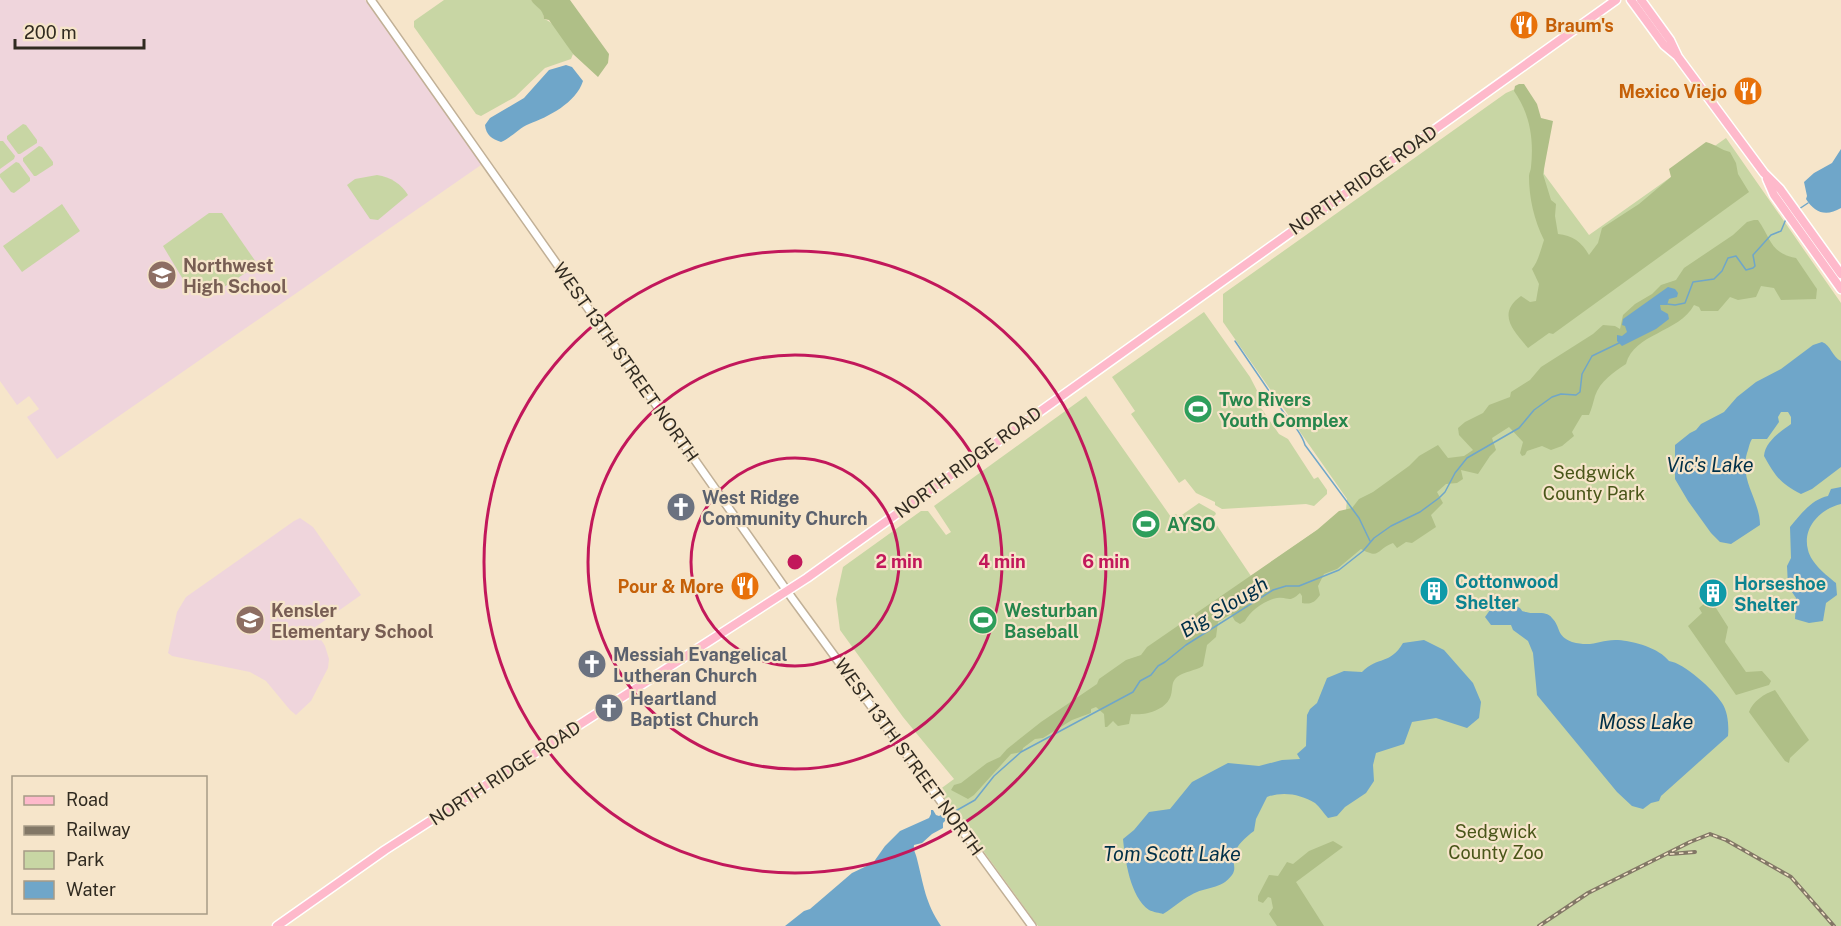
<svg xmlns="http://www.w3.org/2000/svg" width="1841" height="926" font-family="'Public Sans',sans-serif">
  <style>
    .education { fill: #efd5dc }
    .green { fill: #c8d6a4 }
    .forest { fill: #afbf87 }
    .water { fill: #6fa6c9 }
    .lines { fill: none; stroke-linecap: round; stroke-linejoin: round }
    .stream { stroke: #6fa6c9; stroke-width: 1.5 }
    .minor-casing { stroke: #c1b097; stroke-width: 10 }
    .major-casing { stroke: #fff; stroke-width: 11 }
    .minor { stroke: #fff; stroke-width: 7 }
    .major { stroke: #feb9cb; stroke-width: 8 }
    .rail-casing { stroke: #827766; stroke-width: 4 }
    .rail { stroke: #f6e5ca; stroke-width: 1.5; stroke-dasharray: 4.5; stroke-linecap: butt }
    .ring { fill: none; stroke: #c2185b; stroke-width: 3 }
    .labels { text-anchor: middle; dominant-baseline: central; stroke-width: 4.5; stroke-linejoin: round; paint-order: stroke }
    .food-label { font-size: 18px; font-weight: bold; fill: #c56008; stroke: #f6e5ca; text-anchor: end }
    .street-label { font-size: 18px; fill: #312b21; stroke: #f6e5ca }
    .education-label { font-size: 18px; font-weight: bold; fill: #785e54; stroke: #f6e5ca; text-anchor: start }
    .leisure-label { font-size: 18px; font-weight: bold; fill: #27864d; stroke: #f6e5ca; text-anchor: start }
    .park-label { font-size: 18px; fill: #495619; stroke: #f6e5ca }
    .worship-label { font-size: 18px; font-weight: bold; fill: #5b616d; stroke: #f6e5ca; text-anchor: start }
    .culture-label { font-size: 18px; font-weight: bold; fill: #0d838f; stroke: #f6e5ca; text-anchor: start }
    .water-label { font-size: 20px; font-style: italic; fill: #003048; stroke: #f6e5ca }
    .centre { fill: #c2185b; stroke: #f6e5ca; stroke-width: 3 }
    .ring-label { font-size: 18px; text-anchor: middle; font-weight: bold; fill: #c2185b; stroke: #f6e5ca; stroke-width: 4.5; stroke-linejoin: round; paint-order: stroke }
  </style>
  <rect width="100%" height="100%" fill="#f6e5ca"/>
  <g class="education">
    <path d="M0 0H365L480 162 481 165 57 459 27 417 39 409 29 396 17 405 0 381Z"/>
    <path d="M300 518 313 527 361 595 314 628 325 646 329 659 328 668 311 701 296 715 290 710 266 681 250 672 172 656 168 653 177 612 186 597 294 521Z"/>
  </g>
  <g class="green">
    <path d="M444 0H531L543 12 544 19C557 23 566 43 573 54L571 59 545 68 515 97 481 116 476 114 414 27V21Z"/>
    <path d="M1522 86 1545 133 1544 174 1589 235 1726 138 1841 303V926H1038L939 790 954 779 903 717 840 630 836 599 843 567 921 511H928L946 535 951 532 934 506 1086 396 1171 517 1176 514 1179 517 1199 503 1215 512 1216 514 1212 518 1251 576 1346 510 1347 499 1223 322V294L1506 93Z"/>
    <path d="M23 124 26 125 37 140V143L20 154H18L7 139V136Z"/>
    <path d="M0 141H3L15 156 14 159 0 169Z"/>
    <path d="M39 146 42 147 53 162V165L36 176H34L23 161V158Z"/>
    <path d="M16 162 19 163 30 178V181L14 193 11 192 0 177V174Z"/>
    <path d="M377 175C391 177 401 184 408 195L378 220 370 219 347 185 355 179Z"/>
    <path d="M62 204 80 231 22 272 3 246Z"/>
    <path d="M209 213H222L258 265 213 294 190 291 163 246Z"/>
    <path d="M1204 312 1250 377 1265 406 1261 408 1279 434 1288 439 1314 479 1318 477 1327 490V494L1314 506 1306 504 1222 509 1215 505V502L1196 493 1185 479 1179 483 1131 414 1135 411 1112 377Z"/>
  </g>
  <g class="forest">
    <path d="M531 0H570L609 54 608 63 598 77 573 54 549 20 544 19C543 8 536 8 531 0Z"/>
    <path d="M1519 84H1524L1537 104 1541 118 1553 121 1543 174 1551 200 1556 204 1555 216 1558 234C1572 235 1582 242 1589 255L1598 243 1602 228 1639 204 1671 177 1669 169 1706 142C1715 144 1721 150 1730 152L1736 163 1738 174 1749 192 1553 334 1549 333 1528 348C1514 331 1496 314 1521 296L1530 302 1536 301 1539 284 1532 269C1538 262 1541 249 1544 240 1534 220 1529 198 1529 176 1529 173 1531 170 1531 167 1534 139 1530 114 1514 91L1515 86Z"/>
    <path d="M1754 220H1758C1772 240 1770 253 1796 258L1817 289 1816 299 1781 300 1774 288 1761 286 1756 297 1738 300 1730 297 1718 311H1701L1699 307 1694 305C1679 333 1634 333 1626 364 1614 372 1600 381 1595 396 1593 403 1592 408 1589 415H1582L1572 432 1574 436 1562 446 1551 450 1542 446 1527 451 1525 455 1522 456 1520 453 1523 442 1509 427 1492 438 1496 450 1490 456 1478 474 1461 470 1463 479 1457 483 1446 484 1437 492 1443 503 1431 515 1436 527 1412 543 1406 542 1397 548 1393 543C1376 549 1381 560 1361 549L1337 569 1324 574 1318 586 1320 595C1315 602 1311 605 1302 603V596L1300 593C1288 604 1289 596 1277 598 1265 600 1250 611 1245 621L1240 624 1235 621 1231 614 1218 622 1216 637 1207 645 1203 666C1195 671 1185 671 1177 677 1171 682 1173 688 1171 695 1167 710 1145 716 1131 714L1129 724 1118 726 1113 721 1107 727H1105L1104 714 1096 707 1091 709V713L1072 720 1043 738 1035 739 1023 748 1022 752 1011 754 974 795 968 799 951 790 954 785 961 783 987 763 1000 757 1007 749 1041 722 1097 684 1099 679 1126 660 1141 655 1147 647 1317 530 1339 511 1352 508 1359 499 1373 492 1409 466 1419 456 1438 445 1448 458 1464 456 1473 450 1459 435 1458 428 1465 422 1483 413 1489 405 1510 397 1511 392 1530 380 1541 367 1593 334 1603 325 1615 326 1620 329 1623 315 1635 304 1652 294 1661 285 1676 280 1684 268 1733 235 1747 222Z"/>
    <path d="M1705 603 1716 608 1728 627 1725 642 1746 672 1762 671 1771 681 1769 685 1736 695 1688 626 1702 613 1699 608Z"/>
    <path d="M1775 690 1809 740 1790 758 1789 763 1785 761 1749 712C1753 701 1764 694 1775 690Z"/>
    <path d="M1333 841 1343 847 1296 882 1324 926H1277L1269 914 1273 908 1271 898 1268 897 1263 903 1258 901V896L1269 875 1278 876 1287 862 1293 864 1309 851Z"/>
  </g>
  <g class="water">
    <path d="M566 65 572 67 583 81C576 103 548 117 529 124 519 128 511 138 501 142 492 139 486 135 485 125L490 118 524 98 549 70Z"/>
    <path d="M1841 149V208C1826 217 1815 213 1806 199L1807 196 1804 182 1814 173 1832 163Z"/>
    <path d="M1668 287 1675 289 1678 293 1677 297 1669 299 1667 305H1660L1661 310 1668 314 1669 319 1656 329 1622 346 1617 341V335L1622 336 1627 332 1625 326 1622 325 1623 319Z"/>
    <path d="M1822 342C1831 345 1832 357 1841 361V467L1812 489 1801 494C1781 484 1775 476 1764 456 1765 442 1781 431 1791 424V417L1788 412H1781L1778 417 1779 422 1767 439H1752C1749 444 1749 448 1747 453 1739 480 1760 500 1760 525L1731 544 1720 542 1711 533 1688 501 1675 479V445L1690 433 1696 430 1701 424 1724 412 1737 397 1756 382 1781 369 1813 345Z"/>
    <path d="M1841 487V504C1820 509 1802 528 1808 550 1811 563 1826 575 1836 583L1837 595 1826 603 1823 621 1809 623 1795 619 1796 598 1788 586 1787 566 1791 558 1790 527C1800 515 1812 499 1828 496L1831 489Z"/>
    <path d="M1495 603C1503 603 1511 603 1518 607 1524 610 1519 611 1526 612 1534 615 1546 610 1552 618 1561 627 1556 636 1572 642 1594 648 1600 639 1618 640 1634 641 1659 648 1669 661 1684 663 1714 690 1722 703 1728 712 1729 726 1728 736L1661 796 1659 801 1651 803 1643 809 1632 806 1617 792 1537 695 1533 653 1528 641 1513 630 1511 625H1491L1485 617Z"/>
    <path d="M1424 640 1444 650 1473 683 1481 702 1479 718 1467 728 1436 718 1412 722 1404 744 1376 753 1373 765 1374 781 1366 793 1345 807 1337 816 1328 818C1324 814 1320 807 1315 803 1301 794 1282 791 1267 797L1256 819 1254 831C1246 837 1236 845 1234 856 1232 863 1237 868 1232 875 1221 890 1206 886 1191 895 1181 900 1173 908 1163 914 1160 913 1153 912 1149 910 1130 897 1125 859 1123 839L1134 830 1149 812 1170 809 1192 782 1228 763 1259 766 1282 760 1300 759 1297 754 1306 746 1307 715 1310 709 1317 703 1327 678 1344 671 1362 672C1378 656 1390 665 1403 643Z"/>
    <path d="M931 810H933L936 815 939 816 943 814 947 819 943 823V828L932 834 922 843 914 845C913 851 916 853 917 859 924 886 925 902 941 926H785L804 911 810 909 852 873 873 863 885 846 900 831 929 818 931 814Z"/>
  </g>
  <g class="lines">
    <g class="stream">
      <path d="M1799 209 1808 203"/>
      <path d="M1667 304 1675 305 1685 303 1693 282 1714 279 1722 271 1728 258 1736 256 1746 270 1753 268 1755 266 1753 255 1771 235 1781 231 1786 219"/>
      <path d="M1235 341 1284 413C1291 421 1302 434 1305 445L1359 518 1370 541"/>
      <path d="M952 813 975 800 994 776 1021 752 1133 692 1140 681 1151 675 1158 666 1165 662 1186 645 1273 590 1286 586H1299L1339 570 1363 551 1374 538 1391 526 1420 512 1439 498 1445 492 1455 473 1467 458 1519 428 1534 410 1552 397 1561 394 1576 395 1580 392 1582 374 1592 356 1619 343"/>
    </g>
    <g class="minor-casing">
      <path id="minor" d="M371 0 792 598 1032 926"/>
    </g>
    <g class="major-casing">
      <g id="major">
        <path d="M1631 0 1664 45 1676 55"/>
        <path d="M1641 0 1670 40 1678 57 1764 173 1780 189 1841 274"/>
        <path d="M1767 179 1774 195 1841 289"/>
        <path d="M277 926 385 850 807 578 1616 0"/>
      </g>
    </g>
    <use href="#minor" class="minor"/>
    <use href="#major" class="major"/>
    <g class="rail-casing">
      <g id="rail">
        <path d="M1670 854 1695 852"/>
        <path d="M1539 926 1588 893 1690 842 1710 834 1726 840 1791 877 1834 926"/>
      </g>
    </g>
    <use href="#rail" class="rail"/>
  </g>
  <g class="ring">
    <circle cx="795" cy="562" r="104"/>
    <circle cx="795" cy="562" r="207"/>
    <circle cx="795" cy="562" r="311"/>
  </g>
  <defs>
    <g id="restaurant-disc" transform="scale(1.5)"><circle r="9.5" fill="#e8710a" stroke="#f6e5ca"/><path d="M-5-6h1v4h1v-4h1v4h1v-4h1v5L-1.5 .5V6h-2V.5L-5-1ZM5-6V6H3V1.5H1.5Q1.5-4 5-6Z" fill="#fff"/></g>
    <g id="school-disc" transform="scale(1.5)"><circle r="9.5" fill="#8d6e63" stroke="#f6e5ca"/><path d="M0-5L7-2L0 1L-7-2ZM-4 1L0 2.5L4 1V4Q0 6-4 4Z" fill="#fff"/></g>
    <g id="stadium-disc" transform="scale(1.5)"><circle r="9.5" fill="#2e9e5b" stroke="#f6e5ca"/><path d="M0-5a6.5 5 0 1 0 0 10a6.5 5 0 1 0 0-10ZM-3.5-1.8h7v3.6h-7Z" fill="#fff"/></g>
    <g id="church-disc" transform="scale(1.5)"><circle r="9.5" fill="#6b7280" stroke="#f6e5ca"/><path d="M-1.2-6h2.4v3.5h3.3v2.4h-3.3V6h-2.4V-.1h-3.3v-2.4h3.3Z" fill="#fff"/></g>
    <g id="building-disc" transform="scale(1.5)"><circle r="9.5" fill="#0f9aa8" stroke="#f6e5ca"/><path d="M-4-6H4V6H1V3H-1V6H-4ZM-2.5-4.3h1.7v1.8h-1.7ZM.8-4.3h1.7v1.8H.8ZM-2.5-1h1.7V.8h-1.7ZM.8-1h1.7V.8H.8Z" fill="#fff"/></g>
  </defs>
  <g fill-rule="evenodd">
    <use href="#restaurant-disc" x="1524" y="25"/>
    <use href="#restaurant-disc" x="1748" y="91"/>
    <use href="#school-disc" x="162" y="275"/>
    <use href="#stadium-disc" x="1198" y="409"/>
    <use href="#church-disc" x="681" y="507"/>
    <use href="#stadium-disc" x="1146" y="524"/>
    <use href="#restaurant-disc" x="745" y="586"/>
    <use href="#building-disc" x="1434" y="591"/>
    <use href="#building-disc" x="1713" y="593"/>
    <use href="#school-disc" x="250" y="620"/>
    <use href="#stadium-disc" x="983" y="620"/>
    <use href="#church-disc" x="592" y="664"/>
    <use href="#church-disc" x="609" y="708"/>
  </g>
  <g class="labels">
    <g class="food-label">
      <text x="1545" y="25" text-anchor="start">Braum's</text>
      <text x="1727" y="91">Mexico Viejo</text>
      <text x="724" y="586">Pour &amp; More</text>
    </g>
    <g class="street-label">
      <text transform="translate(1363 180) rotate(-35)">NORTH RIDGE ROAD</text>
      <text transform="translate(626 362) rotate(55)">WEST 13TH STREET NORTH</text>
      <text transform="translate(968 462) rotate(-36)">NORTH RIDGE ROAD</text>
      <text transform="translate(909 757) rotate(54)">WEST 13TH STREET NORTH</text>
      <text transform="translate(505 773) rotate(-33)">NORTH RIDGE ROAD</text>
    </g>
    <g class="education-label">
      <text x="183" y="265">Northwest<tspan x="183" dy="21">High School</tspan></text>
      <text x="271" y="610">Kensler<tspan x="271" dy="21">Elementary School</tspan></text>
    </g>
    <g class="leisure-label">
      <text x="1219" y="399">Two Rivers<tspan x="1219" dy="21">Youth Complex</tspan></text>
      <text x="1167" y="524">AYSO</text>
      <text x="1004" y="610">Westurban<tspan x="1004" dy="21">Baseball</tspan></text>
    </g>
    <g class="park-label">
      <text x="1594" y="472">Sedgwick<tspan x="1594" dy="21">County Park</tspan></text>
      <text x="1496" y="831">Sedgwick<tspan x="1496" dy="21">County Zoo</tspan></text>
    </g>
    <g class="worship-label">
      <text x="702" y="497">West Ridge<tspan x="702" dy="21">Community Church</tspan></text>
      <text x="613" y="654">Messiah Evangelical<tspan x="613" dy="21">Lutheran Church</tspan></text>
      <text x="630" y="698">Heartland<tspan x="630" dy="21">Baptist Church</tspan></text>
    </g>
    <g class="culture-label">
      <text x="1455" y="581">Cottonwood<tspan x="1455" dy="21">Shelter</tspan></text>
      <text x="1734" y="583">Horseshoe<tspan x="1734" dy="21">Shelter</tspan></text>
    </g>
    <g class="water-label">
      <text x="1710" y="465">Vic's Lake</text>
      <text transform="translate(1224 607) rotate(-31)">Big Slough</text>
      <text x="1646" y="722">Moss Lake</text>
      <text x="1172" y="854">Tom Scott Lake</text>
    </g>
  </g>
  <circle cx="795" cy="562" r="9" class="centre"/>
  <g class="ring-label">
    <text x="899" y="568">2 min</text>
    <text x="1002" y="568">4 min</text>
    <text x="1106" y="568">6 min</text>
  </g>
  <rect x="12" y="776" width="195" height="138" fill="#f6e5ca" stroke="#a79b86" stroke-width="1.5"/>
  <rect x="24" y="796" width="30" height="9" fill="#feb9cb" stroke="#a79b86" stroke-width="1.5"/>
  <text x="66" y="806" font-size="18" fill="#312b21">Road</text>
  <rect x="24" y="826" width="30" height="9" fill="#827766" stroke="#a79b86" stroke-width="1.5"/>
  <text x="66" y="836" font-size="18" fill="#312b21">Railway</text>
  <rect x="24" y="851" width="30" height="18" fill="#c8d6a4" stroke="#a79b86" stroke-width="1.5"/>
  <text x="66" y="866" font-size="18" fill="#312b21">Park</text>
  <rect x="24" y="881" width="30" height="18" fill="#6fa6c9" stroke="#a79b86" stroke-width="1.5"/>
  <text x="66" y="896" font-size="18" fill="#312b21">Water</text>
  <path d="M15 39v9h129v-9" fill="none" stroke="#312b21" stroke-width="3"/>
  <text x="24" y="39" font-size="18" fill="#312b21" stroke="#f6e5ca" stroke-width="4.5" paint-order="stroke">200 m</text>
</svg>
